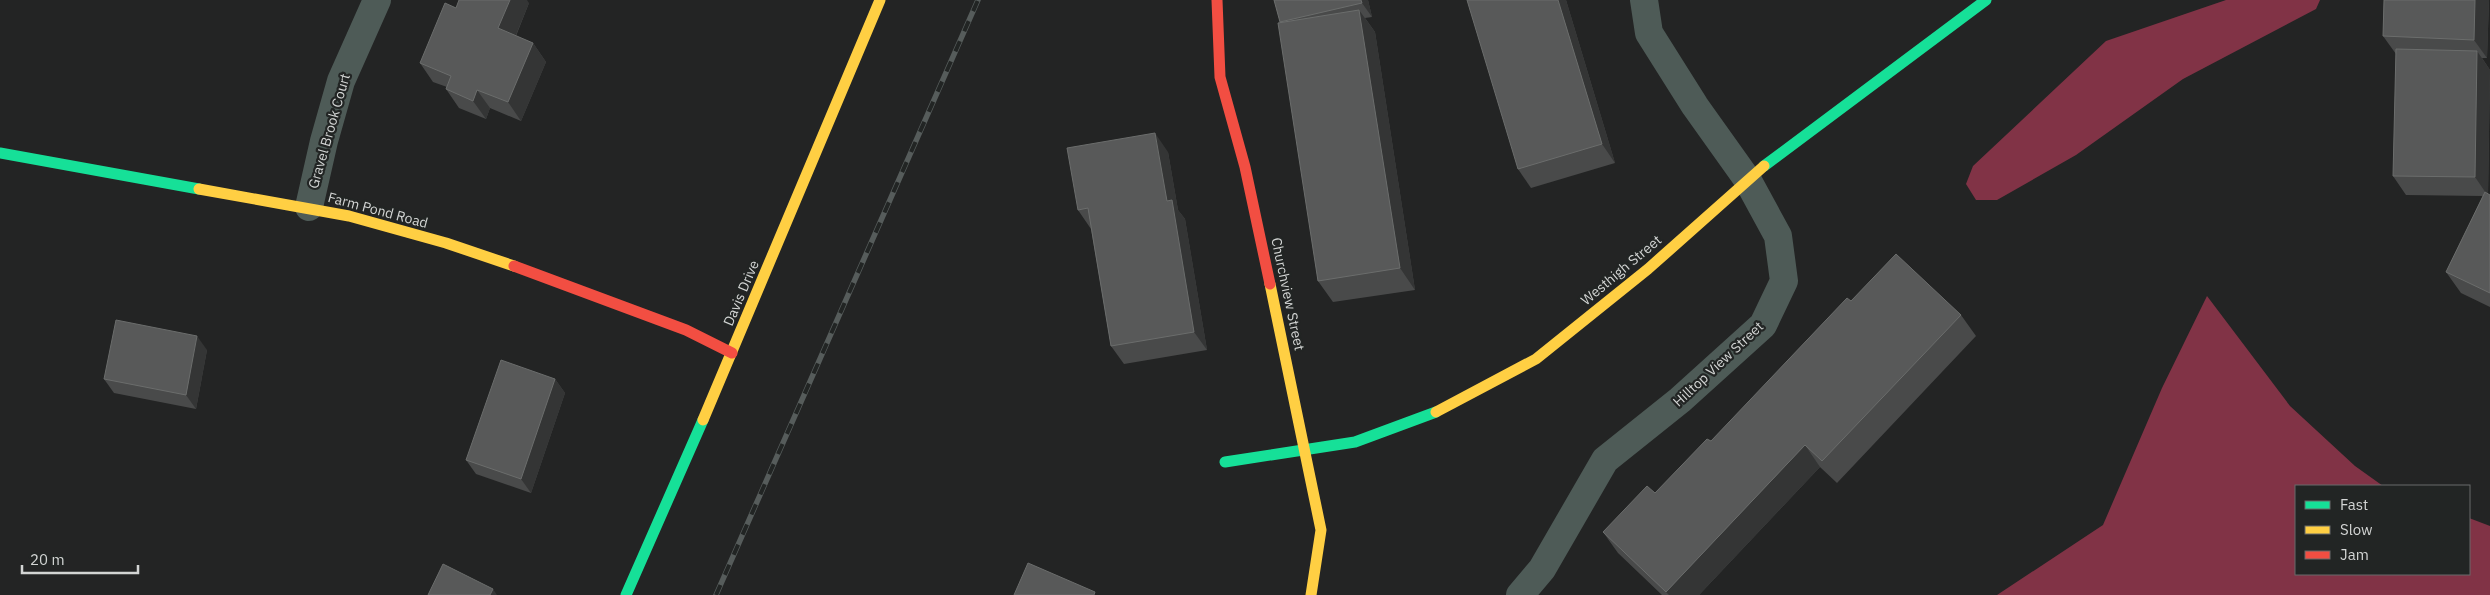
<svg xmlns="http://www.w3.org/2000/svg" width="2490" height="595" font-family="'IBM Plex Sans',sans-serif">
  <style>
    .water { fill: #813346 }
    .lines { fill: none; stroke-linecap: round; stroke-linejoin: round }
    .street { stroke: #4e5b57; stroke-width: 28 }
    .fast { stroke: #16e098; stroke-width: 11 }
    .slow { stroke: #ffcf43; stroke-width: 11 }
    .jam { stroke: #f24e42; stroke-width: 11 }
    .rail-casing { stroke: #565c5b; stroke-width: 5.5 }
    .rail { stroke: #222524; stroke-width: 4; stroke-dasharray: 11; stroke-linecap: butt }
    .wall { fill: #494a4a }
    .shaded-wall { fill: #343535 }
    .building { fill: #585959; stroke: #6b6d6c }
    .labels { text-anchor: middle; dominant-baseline: central; stroke-width: 4.5; stroke-linejoin: round; paint-order: stroke }
    .street-label { font-size: 14px; fill: #d3d5d4; stroke: #222524 }
  </style>
  <rect width="100%" height="100%" fill="#232424"/>
  <g class="water">
    <path d="M2226 0H2320L2316 9 2183 79 2076 155 1997 200H1976L1966 184 1973 166 2106 41Z"/>
    <path d="M2207 296 2290 406 2355 466 2383 486H2296V574H2469V518L2490 526V595H1997L2103 525 2162 388Z"/>
  </g>
  <g class="lines">
    <g class="street">
      <path d="M309 207 324 141 341 81 377 0"/>
      <path d="M1520 595 1542 569 1605 460 1680 400 1763 325 1784 281 1778 236 1747 179 1695 106 1649 33 1644 0"/>
    </g>
    <g class="fast">
      <path d="M0 153 199 189"/>
      <path d="M1764 166 1986 0"/>
      <path d="M1225 462 1355 442 1436 412"/>
      <path d="M626 595 703 420"/>
    </g>
    <g class="slow">
      <path d="M199 189 349 216 446 243 514 266"/>
      <path d="M1270 284 1321 530 1311 595"/>
      <path d="M1436 412 1536 359 1648 269 1764 166"/>
      <path d="M703 420 880 0"/>
    </g>
    <g class="jam">
      <path d="M1217 0 1220 77 1245 167 1270 284"/>
      <path d="M514 266 686 330 732 353"/>
    </g>
    <g class="rail-casing">
      <path id="rail" d="M716 595 978 0"/>
    </g>
    <use href="#rail" class="rail"/>
  </g>
  <g class="wall">
    <path d="M1274 0H1368L1372 17 1365 18 1375 32 1415 290 1333 302 1318 281 1280 22Z"/>
    <path d="M1566 0 1615 163 1531 188 1518 169Z"/>
    <path d="M2384 0H2489L2487 58H2482L2490 70 2488 194 2490 195V307L2461 293 2446 272 2483 196 2406 195 2393 176 2396 54 2383 36Z"/>
    <path d="M529 3 516 36 533 43 546 62 521 121 490 108 486 119 459 108 446 89 447 87 433 82 420 63Z"/>
    <path d="M1168 152 1178 210 1185 219 1207 350 1124 364 1111 346 1091 229 1078 210Z"/>
    <path d="M1961 315 1976 336 1837 483 1820 467 1699 595H1662L1618 553 1603 532 1655 493 1711 441Z"/>
    <path d="M207 350 196 409 114 393 104 379Z"/>
    <path d="M555 379 565 393 531 493 476 474 466 460Z"/>
  </g>
  <g class="shaded-wall">
    <path d="M510 0H527L529 3 511 47 498 28Z"/>
    <path d="M1361 0H1368L1372 17 1362 3Z"/>
    <path d="M1558 0H1566L1615 163 1602 144Z"/>
    <path d="M2475 0H2489L2487 58 2474 40Z"/>
    <path d="M1359 10 1375 32 1415 290 1400 268Z"/>
    <path d="M533 43 546 62 521 121 508 102Z"/>
    <path d="M2477 51 2490 70 2488 196 2475 177Z"/>
    <path d="M477 90 490 108 486 119 473 101Z"/>
    <path d="M1155 133 1168 152 1178 210 1185 219 1207 350 1194 332 1167 201Z"/>
    <path d="M197 336 207 350 196 409 186 395Z"/>
    <path d="M555 379 565 393 531 493 521 479Z"/>
    <path d="M1805 445 1820 467 1699 595H1669L1666 592Z"/>
    <path d="M493 589 497 595H490Z"/>
  </g>
  <g class="building">
    <path d="M459 0H510L498 28 533 43 508 102 477 90 473 101 446 89 451 76 420 63 445 3 456 8Z"/>
    <path d="M1274 0H1361L1362 3 1280 22Z"/>
    <path d="M1467 0H1558L1602 144 1518 169Z"/>
    <path d="M2384 0H2475L2474 40 2383 36Z"/>
    <path d="M1359 10 1400 268 1318 281 1278 23Z"/>
    <path d="M2396 49 2477 51 2475 177 2393 176Z"/>
    <path d="M1155 133 1167 201 1172 200 1194 332 1111 346 1088 208 1078 210 1067 148Z"/>
    <path d="M2485 192 2490 195V293L2446 272Z"/>
    <path d="M1896 254 1961 315 1822 461 1805 445 1666 592 1603 532 1647 486 1655 493 1707 439 1711 441 1847 298 1851 301Z"/>
    <path d="M116 320 197 336 186 395 104 379Z"/>
    <path d="M501 360 555 379 521 479 466 460Z"/>
    <path d="M1028 563 1095 592 1094 595H1014Z"/>
    <path d="M443 564 493 589 490 595H428Z"/>
  </g>
  <g class="labels">
    <g class="street-label">
      <text transform="translate(329 131) rotate(-74)">Gravel Brook Court</text>
      <text transform="translate(378 210) rotate(15)">Farm Pond Road</text>
      <text transform="translate(1621 270) rotate(-40)">Westhigh Street</text>
      <text transform="translate(741 293) rotate(-67)">Davis Drive</text>
      <text transform="translate(1288 294) rotate(78)">Churchview Street</text>
      <text transform="translate(1718 364) rotate(-43)">Hilltop View Street</text>
    </g>
  </g>
  <rect x="2295" y="485" width="175" height="90" fill="#222524" stroke="#696b6a"/>
  <rect x="2305" y="501" width="25" height="8" fill="#16e098" stroke="#696b6a"/>
  <text x="2340" y="510" font-size="15" fill="#d3d5d4">Fast</text>
  <rect x="2305" y="526" width="25" height="8" fill="#ffcf43" stroke="#696b6a"/>
  <text x="2340" y="535" font-size="15" fill="#d3d5d4">Slow</text>
  <rect x="2305" y="551" width="25" height="8" fill="#f24e42" stroke="#696b6a"/>
  <text x="2340" y="560" font-size="15" fill="#d3d5d4">Jam</text>
  <path d="M22 565v8h116v-8" fill="none" stroke="#d3d5d4" stroke-width="2.5"/>
  <text x="30" y="565" font-size="15" fill="#d3d5d4" stroke="#222524" stroke-width="4" paint-order="stroke">20 m</text>
</svg>
